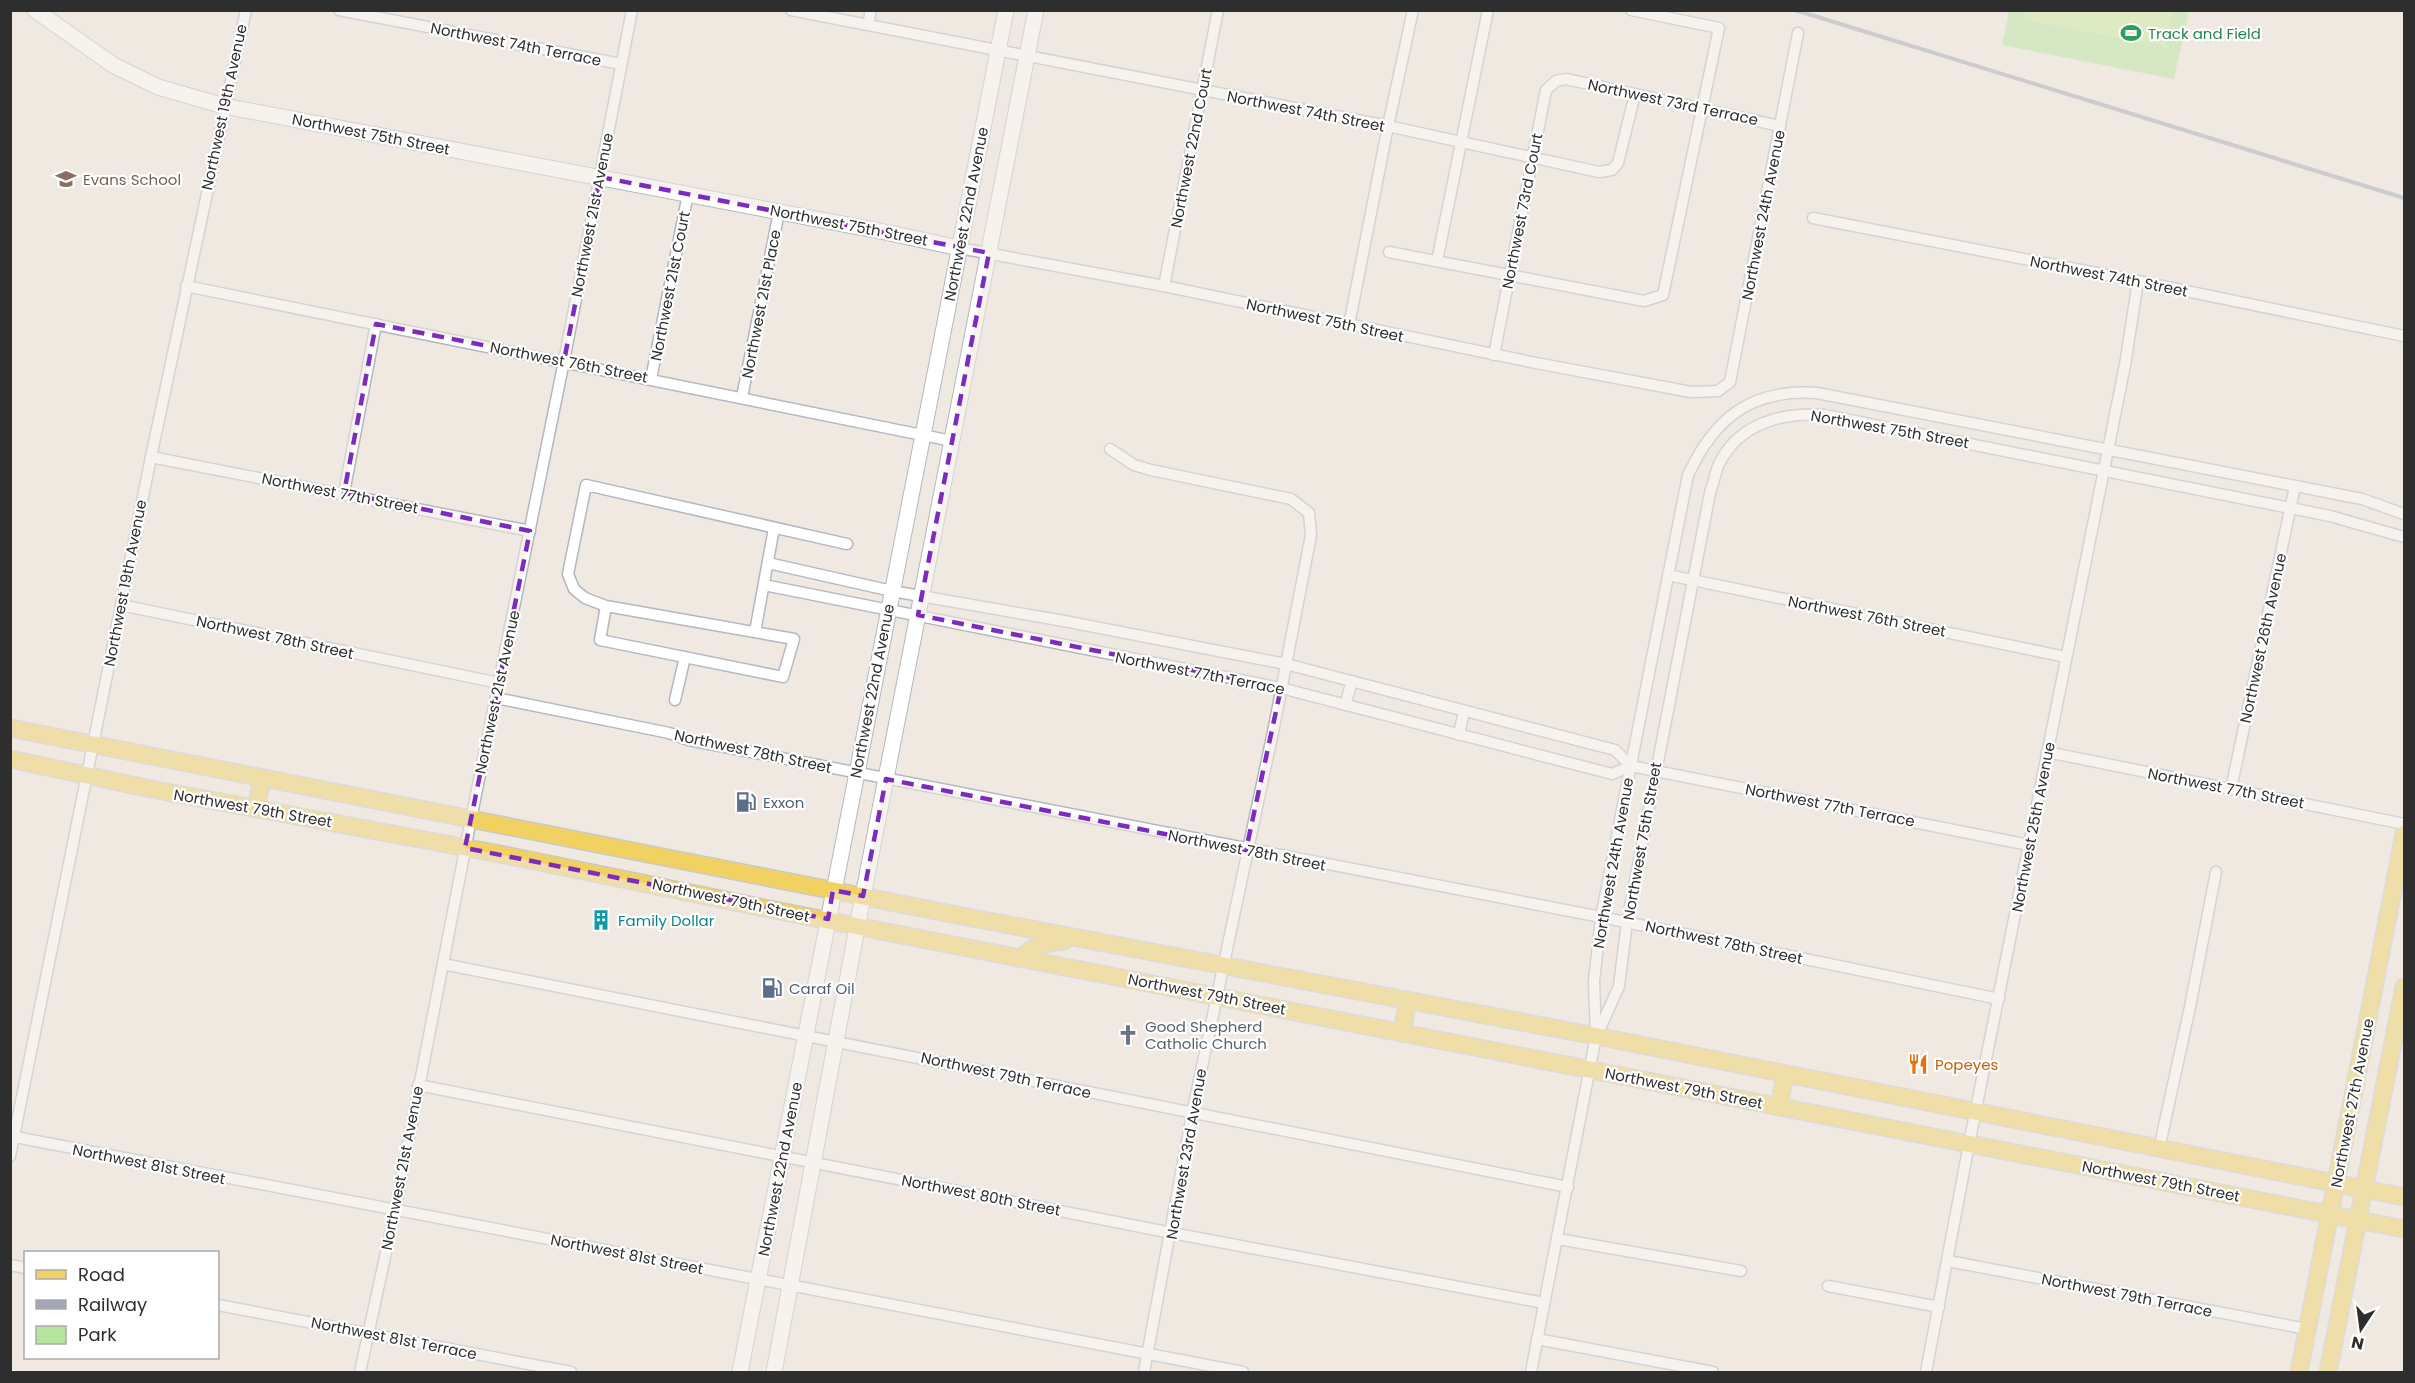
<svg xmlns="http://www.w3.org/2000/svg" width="2415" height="1383" font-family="Poppins,sans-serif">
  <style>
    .green { fill: #b6e59e }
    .pitch { fill: #c9ec9a }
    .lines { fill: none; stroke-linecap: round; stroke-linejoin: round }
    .street-casing { stroke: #b4b7c1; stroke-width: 13 }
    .secondary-casing { stroke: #b4b7c1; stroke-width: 17 }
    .primary-casing { stroke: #c9c9c9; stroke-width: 19 }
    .street { stroke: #fff; stroke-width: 10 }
    .secondary { stroke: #fff; stroke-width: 15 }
    .primary { stroke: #f2d163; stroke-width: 16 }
    .rail { stroke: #a3a6b8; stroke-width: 4 }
    .marked { fill: none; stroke: #7b2cbf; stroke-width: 4.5; stroke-dasharray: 12 8; stroke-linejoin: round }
    .labels { text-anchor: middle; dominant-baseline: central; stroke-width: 4.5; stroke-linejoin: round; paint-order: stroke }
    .leisure-label { font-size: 15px; fill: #27864d; stroke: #fff; text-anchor: start }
    .street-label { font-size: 15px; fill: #2e2e2e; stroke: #fff }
    .education-label { font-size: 15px; fill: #785e54; stroke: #fff; text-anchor: start }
    .service-label { font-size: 15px; fill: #4e5e75; stroke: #fff; text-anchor: start }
    .culture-label { font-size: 15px; fill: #0d838f; stroke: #fff; text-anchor: start }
    .worship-label { font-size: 15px; fill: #5b616d; stroke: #fff; text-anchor: start }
    .food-label { font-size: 15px; fill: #c56008; stroke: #fff; text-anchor: start }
  </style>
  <rect width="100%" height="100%" fill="#efe9e1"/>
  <path class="green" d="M2009 11H2189L2174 79 2002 45Z"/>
  <path class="pitch" d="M2024 11V10L2173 11 2165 46 2024 20Z"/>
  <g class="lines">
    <g class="street-casing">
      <g id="street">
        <path d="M339 10 621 64"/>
        <path d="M791 10 1388 126 1599 172 1612 170 1618 163 1635 94"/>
        <path d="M868 25 871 10"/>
        <path d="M1813 218 2138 281 2404 336"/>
        <path d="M959 248 1164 286 1536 363 1691 392 1718 391 1730 382 1798 33"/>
        <path d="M1389 252 1644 301 1663 295 1719 28 1631 10"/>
        <path d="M1437 261 1488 10"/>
        <path d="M186 286 952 441"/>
        <path d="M1164 286 1218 10"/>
        <path d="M1349 325 1388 126 1413 10"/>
        <path d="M1494 355 1546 90 1556 81 1566 79 1780 126"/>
        <path d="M651 379 688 194"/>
        <path d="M742 397 779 212"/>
        <path d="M1110 449 1134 465 1151 470 1291 499 1309 513 1311 535 1274 727 1192 1114 1144 1372"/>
        <path d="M151 457 530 531"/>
        <path d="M344 493 376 324"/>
        <path d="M768 563 892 591 1064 621 1286 664 1615 750 1631 766 2029 845"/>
        <path d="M1668 575 2066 657"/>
        <path d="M764 585 1281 688 1612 774 1631 766"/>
        <path d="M121 605 499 683"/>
        <path d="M606 606 600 640 783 677 794 639 606 606 585 598 574 589 568 574 586 485 847 544"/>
        <path d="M755 632 774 528"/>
        <path d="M496 698 669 733 689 740 1601 917 1999 999"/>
        <path d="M675 700 685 657"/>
        <path d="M1345 705 1352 681"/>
        <path d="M1459 735 1464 711"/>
        <path d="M2047 752 2404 824"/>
        <path d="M2231 789 2295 486"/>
        <path d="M443 964 1568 1187"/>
        <path d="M1598 1033 1619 986 1627 922 1710 493C1713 485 1715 475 1718 466 1738 423 1782 412 1825 415L2330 516 2404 537"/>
        <path d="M418 1085 1172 1233 1544 1303"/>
        <path d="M10 1136 1243 1372"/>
        <path d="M2159 1149 2190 1007 2216 872"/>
        <path d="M10 1156 151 457 246 10"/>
        <path d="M1558 1239 1741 1271"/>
        <path d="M1948 1261 2307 1329"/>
        <path d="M10 1265 26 1268"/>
        <path d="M1828 1286 1939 1307"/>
        <path d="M218 1305 571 1372"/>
        <path d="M1537 1339 1713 1372"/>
        <path d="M360 1372 395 1211 471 819 564 361 632 10"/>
        <path d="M1531 1372 1596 1036 1594 981 1601 917 1688 475C1694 464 1699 452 1707 442 1734 403 1771 390 1817 393L2362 499 2404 514"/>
        <path d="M1926 1372 1969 1144 2125 365 2138 281"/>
      </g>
    </g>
    <g class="secondary-casing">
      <g id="secondary">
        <path d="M35 10 113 65 158 87 224 106 885 232 959 248"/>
        <path d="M740 1372 1006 10"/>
        <path d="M774 1372 863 896 1036 10"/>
      </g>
    </g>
    <g class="primary-casing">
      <g id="primary">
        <path d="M10 728 962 916 1596 1036 2404 1197"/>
        <path d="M10 759 151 789 500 854 764 908 2404 1229"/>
        <path d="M256 809 262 778"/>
        <path d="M1022 957C1035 945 1047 943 1064 941"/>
        <path d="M1402 1033 1408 1000"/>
        <path d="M1779 1107 1785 1074"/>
        <path d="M2299 1372 2404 834"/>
        <path d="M2328 1372 2404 987"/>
      </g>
    </g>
    <use href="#street" class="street"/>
    <use href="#secondary" class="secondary"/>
    <use href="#primary" class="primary"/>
    <path class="rail" d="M1795 10 2404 198"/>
  </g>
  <path d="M0 0H2415V1383H0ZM600 177 989 253 918 615 1281 688 1246 850 886 779 863 896 833 890 828 919 465 848 530 531 344 493 376 324 564 361Z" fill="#efe9e1" fill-opacity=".55" fill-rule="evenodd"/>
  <path class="marked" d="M600 177 989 253 918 615 1281 688 1246 850 886 779 863 896 833 890 828 919 465 848 530 531 344 493 376 324 564 361Z"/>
  <defs>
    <g id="stadium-bare" transform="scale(1.62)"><path d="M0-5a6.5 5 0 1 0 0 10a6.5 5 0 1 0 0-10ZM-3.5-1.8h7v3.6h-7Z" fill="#2e9e5b" stroke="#fff" stroke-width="2.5" paint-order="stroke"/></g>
    <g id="school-bare" transform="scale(1.62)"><path d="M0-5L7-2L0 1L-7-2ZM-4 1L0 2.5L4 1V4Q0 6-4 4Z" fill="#8d6e63" stroke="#fff" stroke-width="2.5" paint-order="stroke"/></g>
    <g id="fuel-bare" transform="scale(1.62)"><path d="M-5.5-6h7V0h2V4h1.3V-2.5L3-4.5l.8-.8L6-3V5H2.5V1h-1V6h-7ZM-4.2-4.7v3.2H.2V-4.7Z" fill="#5c6f8a" stroke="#fff" stroke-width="2.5" paint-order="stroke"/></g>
    <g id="building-bare" transform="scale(1.62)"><path d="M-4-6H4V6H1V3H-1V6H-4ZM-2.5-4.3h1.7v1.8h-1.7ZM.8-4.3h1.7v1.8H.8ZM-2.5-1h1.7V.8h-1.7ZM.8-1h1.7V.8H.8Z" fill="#0f9aa8" stroke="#fff" stroke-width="2.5" paint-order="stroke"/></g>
    <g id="church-bare" transform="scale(1.62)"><path d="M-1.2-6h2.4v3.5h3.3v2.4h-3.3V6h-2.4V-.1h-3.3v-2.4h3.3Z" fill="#6b7280" stroke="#fff" stroke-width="2.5" paint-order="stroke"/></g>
    <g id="restaurant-bare" transform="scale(1.62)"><path d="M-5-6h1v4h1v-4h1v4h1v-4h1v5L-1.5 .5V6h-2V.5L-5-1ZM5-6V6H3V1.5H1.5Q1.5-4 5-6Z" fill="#e8710a" stroke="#fff" stroke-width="2.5" paint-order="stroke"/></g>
  </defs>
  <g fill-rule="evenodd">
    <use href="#stadium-bare" x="2131" y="33"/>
    <use href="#school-bare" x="66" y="179"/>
    <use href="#fuel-bare" x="746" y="802"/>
    <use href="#building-bare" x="601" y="920"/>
    <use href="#fuel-bare" x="772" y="988"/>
    <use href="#church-bare" x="1128" y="1035"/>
    <use href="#restaurant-bare" x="1918" y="1064"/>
  </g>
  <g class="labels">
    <g class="leisure-label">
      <text x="2148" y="33">Track and Field</text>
    </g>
    <g class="street-label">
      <text transform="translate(516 44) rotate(11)">Northwest 74th Terrace</text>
      <text transform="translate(1673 102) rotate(12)">Northwest 73rd Terrace</text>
      <text transform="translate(224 107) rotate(-78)">Northwest 19th Avenue</text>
      <text transform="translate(1306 111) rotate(11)">Northwest 74th Street</text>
      <text transform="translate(371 134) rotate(11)">Northwest 75th Street</text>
      <text transform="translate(1191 148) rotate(-79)">Northwest 22nd Court</text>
      <text transform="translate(1522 211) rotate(-79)">Northwest 73rd Court</text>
      <text transform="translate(966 214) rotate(-79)">Northwest 22nd Avenue</text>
      <text transform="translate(592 215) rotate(-79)">Northwest 21st Avenue</text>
      <text transform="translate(1763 215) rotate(-79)">Northwest 24th Avenue</text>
      <text transform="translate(849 225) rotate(11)">Northwest 75th Street</text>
      <text transform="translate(2109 276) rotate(11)">Northwest 74th Street</text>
      <text transform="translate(670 286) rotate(-79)">Northwest 21st Court</text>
      <text transform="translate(761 304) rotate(-79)">Northwest 21st Place</text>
      <text transform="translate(1325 320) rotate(12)">Northwest 75th Street</text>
      <text transform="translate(569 362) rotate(11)">Northwest 76th Street</text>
      <text transform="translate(1890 429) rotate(10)">Northwest 75th Street</text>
      <text transform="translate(340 493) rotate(11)">Northwest 77th Street</text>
      <text transform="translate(125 583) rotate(-79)">Northwest 19th Avenue</text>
      <text transform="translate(1867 616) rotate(11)">Northwest 76th Street</text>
      <text transform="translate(275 637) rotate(12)">Northwest 78th Street</text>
      <text transform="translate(2263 638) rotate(-78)">Northwest 26th Avenue</text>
      <text transform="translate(1200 673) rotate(11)">Northwest 77th Terrace</text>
      <text transform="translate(872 691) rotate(-79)">Northwest 22nd Avenue</text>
      <text transform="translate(497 692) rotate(-78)">Northwest 21st Avenue</text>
      <text transform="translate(753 751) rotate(12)">Northwest 78th Street</text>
      <text transform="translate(2226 788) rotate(11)">Northwest 77th Street</text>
      <text transform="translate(1830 805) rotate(11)">Northwest 77th Terrace</text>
      <text transform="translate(253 808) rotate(10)">Northwest 79th Street</text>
      <text transform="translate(2033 827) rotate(-79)">Northwest 25th Avenue</text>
      <text transform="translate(1642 841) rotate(-80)">Northwest 75th Street</text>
      <text transform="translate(1247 850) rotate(11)">Northwest 78th Street</text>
      <text transform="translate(1613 863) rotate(-80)">Northwest 24th Avenue</text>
      <text transform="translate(731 900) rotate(12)">Northwest 79th Street</text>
      <text transform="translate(1724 942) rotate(12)">Northwest 78th Street</text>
      <text transform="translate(1207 994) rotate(11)">Northwest 79th Street</text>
      <text transform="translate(1006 1075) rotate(12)">Northwest 79th Terrace</text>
      <text transform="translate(1684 1088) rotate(11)">Northwest 79th Street</text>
      <text transform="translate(2352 1103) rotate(-79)">Northwest 27th Avenue</text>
      <text transform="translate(1186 1154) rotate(-80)">Northwest 23rd Avenue</text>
      <text transform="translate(149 1164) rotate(11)">Northwest 81st Street</text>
      <text transform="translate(402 1168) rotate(-79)">Northwest 21st Avenue</text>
      <text transform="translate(780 1169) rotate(-79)">Northwest 22nd Avenue</text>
      <text transform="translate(2161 1181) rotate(11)">Northwest 79th Street</text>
      <text transform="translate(981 1195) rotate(11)">Northwest 80th Street</text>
      <text transform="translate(627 1254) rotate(11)">Northwest 81st Street</text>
      <text transform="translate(2127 1295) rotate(11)">Northwest 79th Terrace</text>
      <text transform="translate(394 1338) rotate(11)">Northwest 81st Terrace</text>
    </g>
    <g class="education-label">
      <text x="83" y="179">Evans School</text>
    </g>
    <g class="service-label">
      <text x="763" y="802">Exxon</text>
      <text x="789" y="988">Caraf Oil</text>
    </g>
    <g class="culture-label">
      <text x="618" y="920">Family Dollar</text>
    </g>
    <g class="worship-label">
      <text x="1145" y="1026">Good Shepherd<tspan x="1145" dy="17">Catholic Church</tspan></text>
    </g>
    <g class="food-label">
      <text x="1935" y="1064">Popeyes</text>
    </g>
  </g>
  <rect width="2415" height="1383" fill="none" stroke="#2e2e2e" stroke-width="24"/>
  <rect x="24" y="1251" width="195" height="108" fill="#ffffff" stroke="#ababab" stroke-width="1.5"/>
  <rect x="36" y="1270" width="30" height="9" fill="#f2d163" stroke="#ababab" stroke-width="1.5"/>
  <text x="78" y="1281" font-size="18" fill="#2e2e2e">Road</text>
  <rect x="36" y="1300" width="30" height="9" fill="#a3a6b8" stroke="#ababab" stroke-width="1.5"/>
  <text x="78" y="1311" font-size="18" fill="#2e2e2e">Railway</text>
  <rect x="36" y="1326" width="30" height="18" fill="#b6e59e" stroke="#ababab" stroke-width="1.5"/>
  <text x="78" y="1341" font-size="18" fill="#2e2e2e">Park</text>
  <g transform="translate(2361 1329) rotate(193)" stroke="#ffffff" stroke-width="4.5" paint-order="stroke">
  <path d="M0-4.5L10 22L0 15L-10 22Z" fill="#2e2e2e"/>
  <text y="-9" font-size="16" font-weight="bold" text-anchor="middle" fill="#2e2e2e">N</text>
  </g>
</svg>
